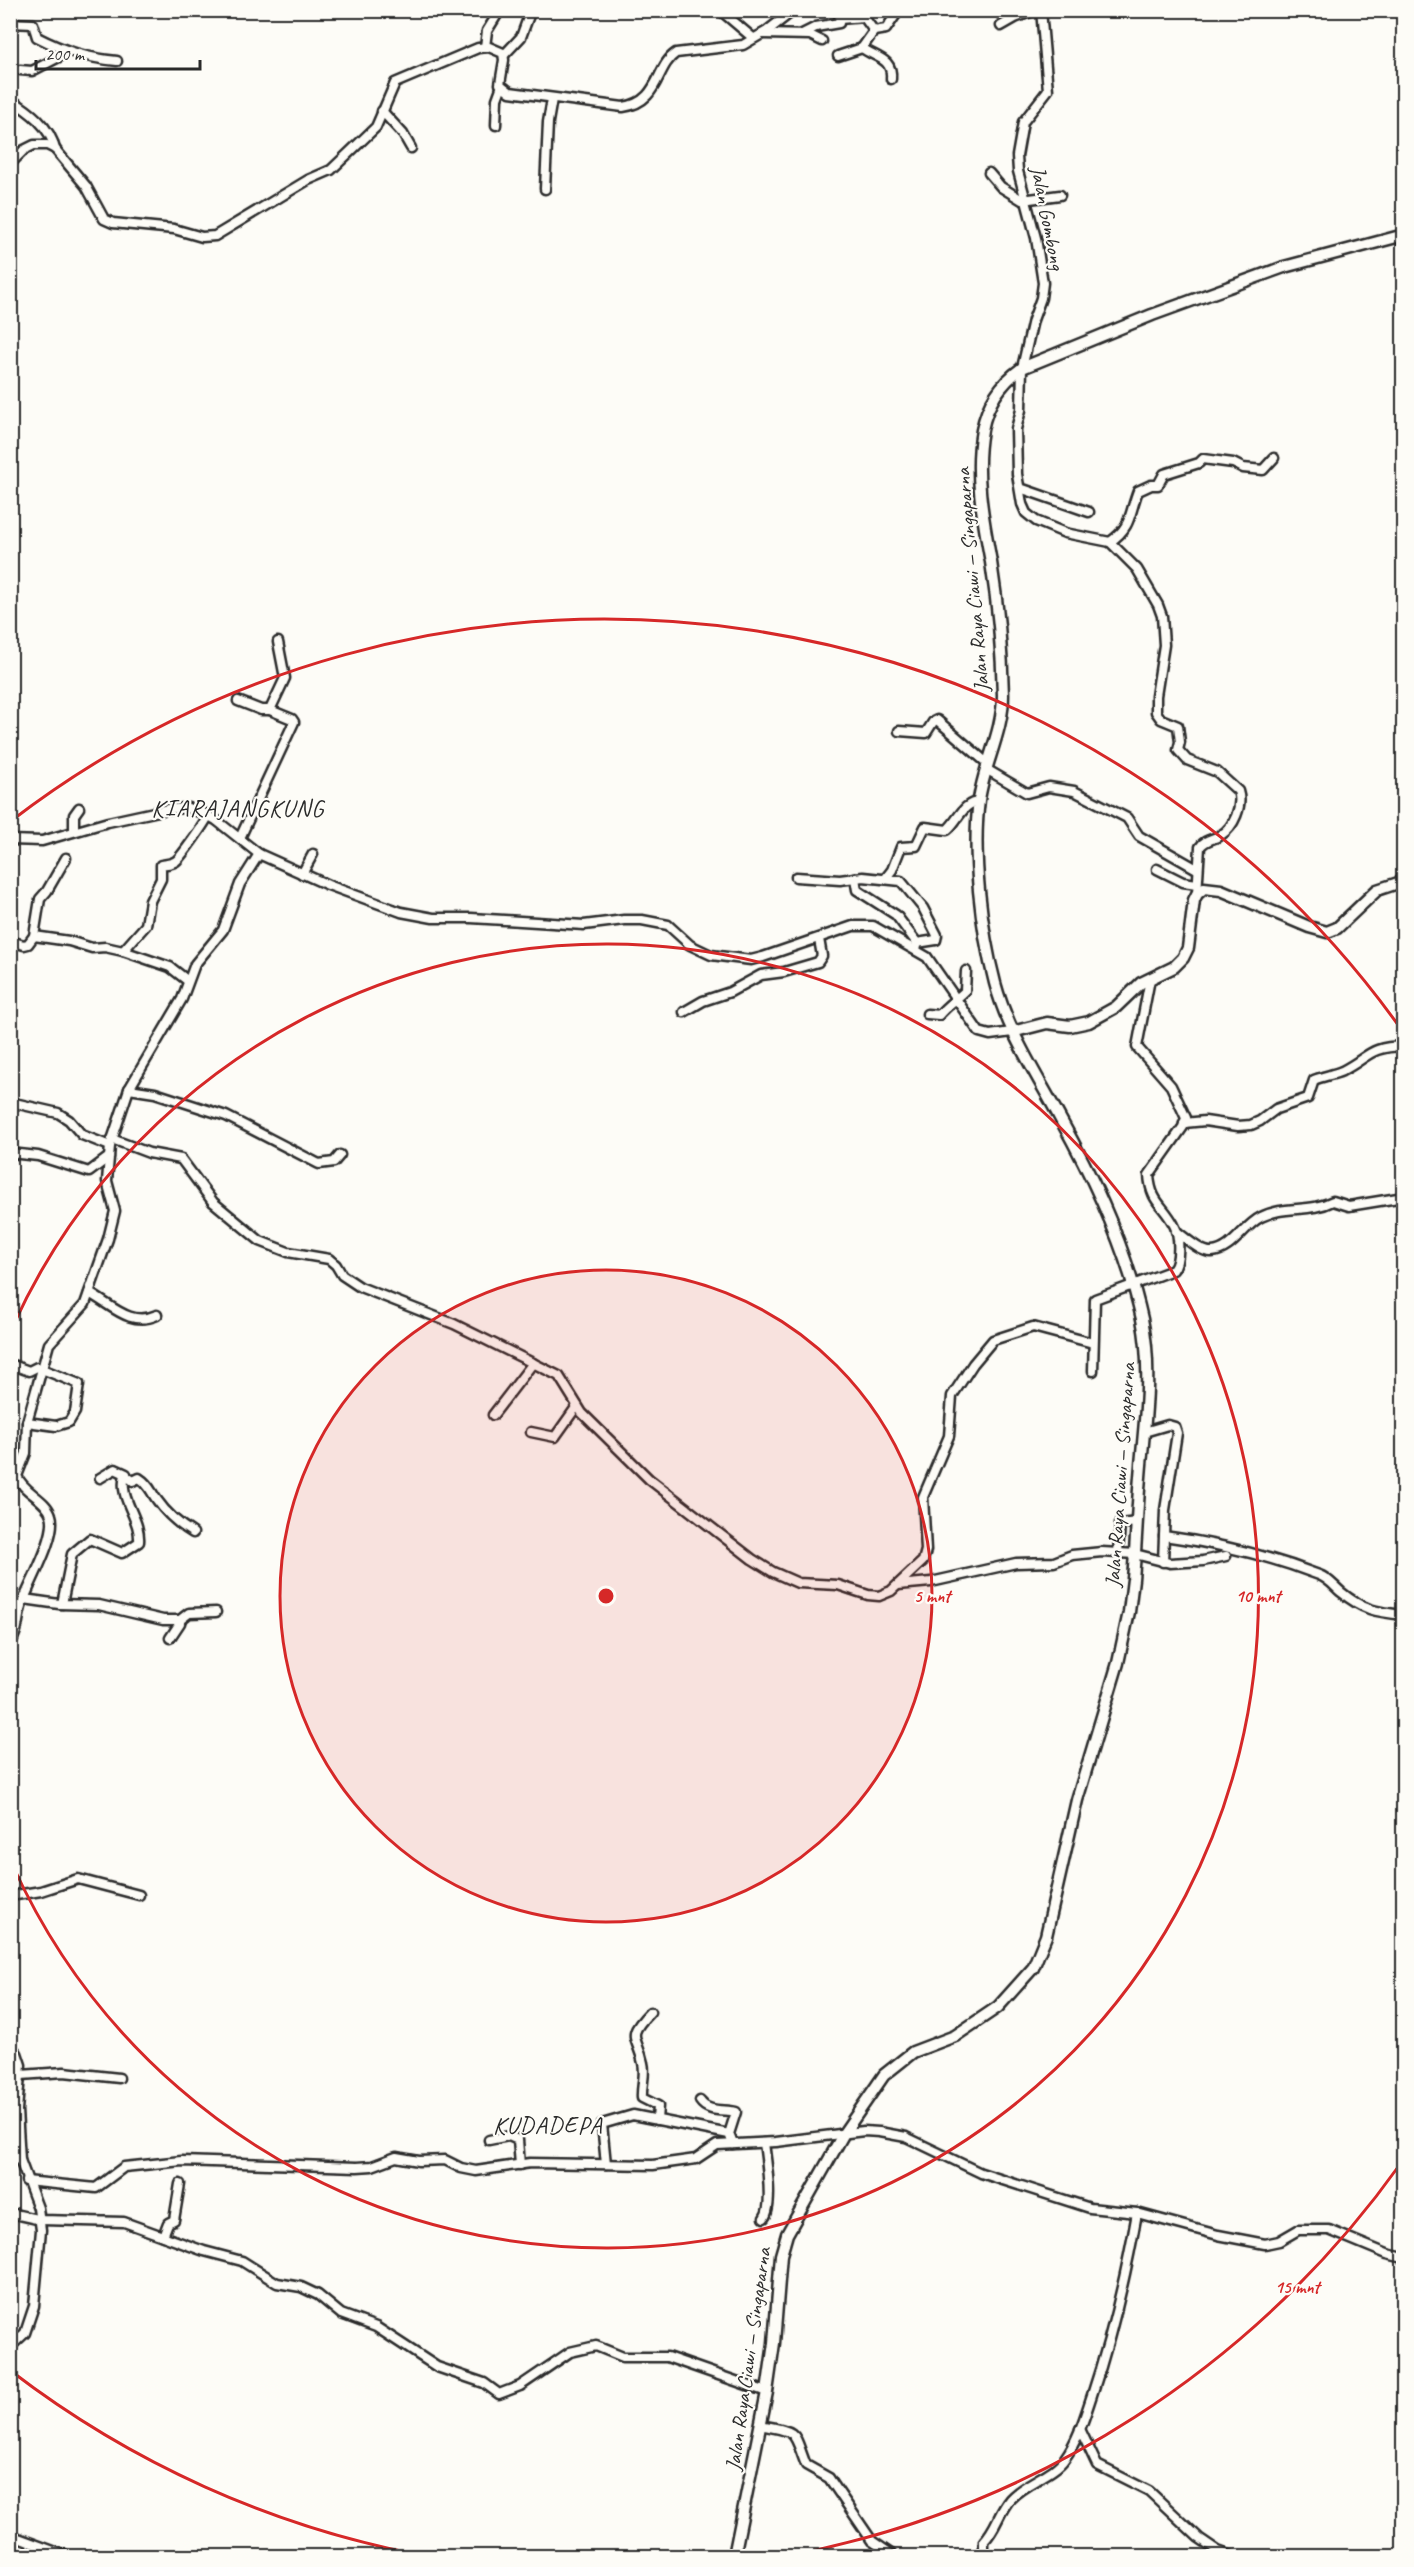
<svg xmlns="http://www.w3.org/2000/svg" width="1414" height="2567" font-family="Caveat,sans-serif">
  <style>
    .lines { fill: none; stroke-linecap: round; stroke-linejoin: round }
    .minor-casing { stroke: #2b2b2b; stroke-width: 13 }
    .major-casing { stroke: #2b2b2b; stroke-width: 15 }
    .minor { stroke: #fdfcf7; stroke-width: 8 }
    .major { stroke: #fdfcf7; stroke-width: 10 }
    .ring { fill: none; stroke: #d62828; stroke-width: 3 }
    .labels { text-anchor: middle; dominant-baseline: central; stroke-width: 4.5; stroke-linejoin: round; paint-order: stroke }
    .street-label { font-size: 21px; fill: #2b2b2b; stroke: #fdfcf7 }
    .quarter-label { font-size: 24px; letter-spacing: 1.5px; fill: #2b2b2b; stroke: #fdfcf7 }
    .centre { fill: #d62828; stroke: #fdfcf7; stroke-width: 3 }
    .ring-label { font-size: 18px; text-anchor: middle; font-weight: bold; fill: #d62828; stroke: #fdfcf7; stroke-width: 4.5; stroke-linejoin: round; paint-order: stroke }
  </style>
  <rect width="100%" height="100%" fill="#fdfcf7"/>
  <filter id="ink" filterUnits="userSpaceOnUse"><feTurbulence type="fractalNoise" baseFrequency=".0167" numOctaves="2"/><feDisplacementMap in="SourceGraphic" scale="12" xChannelSelector="R" yChannelSelector="G"/><feConvolveMatrix kernelMatrix="1 2 1 2 8 2 1 2 1" color-interpolation-filters="sRGB"/></filter>
  <g filter="url(#ink)">
    <g class="lines">
      <g class="minor-casing">
        <g id="minor">
          <path d="M720 10 753 38"/>
          <path d="M1041 10 1048 90 1023 122 1017 156 1018 171 1036 238 1043 283 1041 298 1033 320 1022 368 1021 410 1016 429 1017 474 1022 504 1026 513 1036 521 1065 533 1110 542 1137 569 1158 605 1162 616 1164 645 1156 696V712L1161 719 1178 726 1180 742 1178 750 1187 760 1217 772 1238 791C1243 806 1234 827 1221 835 1213 840 1205 839 1200 847L1197 894"/>
          <path d="M840 19 864 17 874 31"/>
          <path d="M10 23 33 24 37 37C64 51 87 58 117 61"/>
          <path d="M1001 26 1015 18 1036 10"/>
          <path d="M763 34 810 35 822 41"/>
          <path d="M802 34 816 27 839 23 840 10"/>
          <path d="M485 47 487 31 500 10"/>
          <path d="M862 48C876 58 893 58 891 79"/>
          <path d="M504 55 521 37 531 10"/>
          <path d="M838 56 862 48 874 31 886 29 899 10"/>
          <path d="M20 70 32 71 59 57 65 51"/>
          <path d="M10 99C29 111 50 126 55 149"/>
          <path d="M382 111 403 134 411 148"/>
          <path d="M496 125 497 99 501 88"/>
          <path d="M10 164 24 150 34 145H47L55 149 86 186 104 219 113 223 174 229 202 237 215 236 308 180 331 170 376 127 395 83 478 48 489 47 503 53 504 60 500 84 510 92 623 107C660 102 655 67 676 53L743 45 767 31 794 10"/>
          <path d="M989 173 1001 187 1022 200 1060 195"/>
          <path d="M545 189 548 122 552 99"/>
          <path d="M1020 488 1089 512"/>
          <path d="M1110 542C1132 527 1129 514 1138 491L1151 485H1158L1164 474 1199 463 1203 459 1233 463 1243 468 1263 470 1274 458"/>
          <path d="M238 701 261 710H270"/>
          <path d="M899 731 926 733 933 722 937 720 987 763"/>
          <path d="M986 769 1027 793 1049 787 1074 791 1127 818 1139 836 1197 869"/>
          <path d="M74 831V815L79 808"/>
          <path d="M240 838 294 722 292 719 270 710 285 678 278 642"/>
          <path d="M10 840 42 841 108 822 168 809 188 808 203 813 216 820 259 854"/>
          <path d="M1157 869 1183 882 1197 884"/>
          <path d="M302 874 313 854"/>
          <path d="M796 877 840 880 863 877 901 881 923 908 937 935 936 940 917 943"/>
          <path d="M855 878 857 890 896 915 917 943V946"/>
          <path d="M885 879 892 870 901 847 916 846 925 827 947 830C958 821 963 802 979 802"/>
          <path d="M34 936 69 941 92 948 105 947 123 951"/>
          <path d="M10 941 24 945 28 944 34 936 40 899 47 891 66 858"/>
          <path d="M188 981 170 967 123 951 146 925 150 901 161 879V865C166 864 172 864 176 861 181 857 206 822 208 816"/>
          <path d="M684 1012 703 1001 730 992 761 975 784 972 818 962 822 956 819 939"/>
          <path d="M927 1014 939 1015C947 1005 956 1000 965 991L966 971"/>
          <path d="M129 1089 155 1093 226 1116 319 1164 334 1162 340 1155"/>
          <path d="M10 1102 58 1113 69 1120 82 1135 110 1146"/>
          <path d="M1184 1123 1205 1121 1238 1126 1251 1125 1260 1121 1276 1109 1308 1098 1314 1080C1323 1076 1333 1075 1342 1071 1370 1057 1367 1047 1404 1046"/>
          <path d="M112 1139 149 1153 181 1159 213 1202 260 1241 288 1252 329 1259 336 1265 342 1275 360 1287 454 1324 559 1376 582 1413 649 1479 752 1559 773 1572 798 1583 838 1585 868 1595 879 1596 891 1591 923 1561 926 1550 923 1497 949 1436 952 1396 973 1364 993 1340 1033 1327 1093 1343"/>
          <path d="M10 1153 38 1156 89 1172 109 1157"/>
          <path d="M1176 1231C1186 1238 1201 1253 1212 1252 1233 1250 1243 1226 1261 1217 1284 1205 1310 1213 1333 1201L1349 1206 1404 1197"/>
          <path d="M89 1293C113 1306 130 1327 157 1315"/>
          <path d="M10 1364 29 1371 37 1367 79 1384 75 1412 69 1422 56 1426 27 1422"/>
          <path d="M1093 1371 1095 1299 1173 1270C1180 1262 1180 1235 1174 1225 1163 1204 1151 1203 1149 1175L1183 1127 1186 1118 1171 1086 1137 1047 1150 979"/>
          <path d="M493 1415 533 1363"/>
          <path d="M531 1432 555 1437 577 1406"/>
          <path d="M1144 1432 1168 1425 1175 1427 1177 1433 1165 1510 1163 1562"/>
          <path d="M100 1478 115 1469 126 1474"/>
          <path d="M1164 1536C1216 1543 1270 1556 1319 1575 1328 1578 1334 1586 1341 1592 1363 1610 1375 1612 1404 1615"/>
          <path d="M1118 1553 1120 1524 1137 1522"/>
          <path d="M898 1585 931 1582 1016 1563 1054 1562 1072 1555 1102 1552 1135 1554 1170 1563 1203 1561 1226 1556"/>
          <path d="M24 1599 59 1604 99 1605 163 1620H180V1623L170 1638"/>
          <path d="M62 1604 72 1554 90 1539 122 1553 139 1542C141 1518 118 1499 125 1475L133 1481 139 1478C150 1485 150 1491 157 1500 166 1513 180 1525 193 1533"/>
          <path d="M180 1620 189 1613 216 1612"/>
          <path d="M10 1644C19 1631 17 1618 22 1604 29 1584 58 1535 51 1515 46 1499 23 1492 17 1476L26 1453 27 1422 49 1344 85 1304 108 1239 115 1211 107 1181 110 1146 129 1089 182 999 195 964 223 930 240 884 259 854 328 885 401 912 433 918H471L584 925 624 920H642L668 925 690 945 711 955 751 960 763 957 853 926H873L927 957 979 1032 990 1035 1012 1032"/>
          <path d="M10 1896 41 1891 78 1879 139 1895"/>
          <path d="M650 2012C625 2038 637 2035 643 2063 646 2074 641 2086 642 2098L658 2106 657 2120"/>
          <path d="M10 2046 17 2053 21 2065 17 2110 20 2160 38 2208 41 2230 34 2306 25 2333 10 2347"/>
          <path d="M21 2075 64 2072 119 2078"/>
          <path d="M700 2101C708 2113 724 2109 736 2112L729 2134"/>
          <path d="M489 2140 509 2136 518 2140 520 2165"/>
          <path d="M764 2143C766 2159 774 2206 764 2218"/>
          <path d="M10 2158 20 2160"/>
          <path d="M606 2164 602 2124 633 2115 729 2134 733 2144"/>
          <path d="M26 2181 96 2188 124 2167 182 2161 357 2167 372 2166 396 2157 419 2161 445 2160 461 2168 476 2171 530 2163 653 2165 696 2159 717 2145 776 2142 864 2131 879 2132 906 2137 981 2173 1090 2208 1137 2213 1218 2235 1265 2244 1279 2241 1298 2230H1329L1387 2254 1404 2258"/>
          <path d="M10 2213 41 2220 124 2222 204 2251 242 2261 277 2283 301 2287 318 2295 341 2314 376 2327 437 2367 484 2383 499 2394 520 2386 570 2352 596 2346 623 2357H667L767 2392"/>
          <path d="M163 2236 168 2223 174 2220 180 2184"/>
          <path d="M760 2425C800 2433 792 2429 806 2465L829 2478 872 2541 894 2556"/>
          <path d="M1080 2429 1097 2465 1149 2491 1199 2538 1218 2551 1232 2556"/>
          <path d="M10 2535 67 2556"/>
          <path d="M984 2556V2541C996 2529 999 2512 1010 2499 1025 2482 1054 2475 1065 2458 1078 2440 1085 2416 1092 2395 1112 2335 1126 2275 1137 2213"/>
        </g>
      </g>
      <g class="major-casing">
        <g id="major">
          <path d="M1012 1032 1047 1023 1070 1026 1089 1022 1116 1007 1141 983 1174 967 1183 958 1188 948 1194 900 1197 894 1204 888 1221 890 1309 927 1327 932 1337 928 1377 890 1404 881"/>
          <path d="M734 2556 767 2392 774 2343 781 2255 787 2234 844 2133 884 2075 913 2052 955 2036 998 2007 1033 1968 1046 1936 1077 1800 1118 1663 1129 1612 1133 1579C1136 1545 1137 1511 1140 1477 1144 1424 1153 1372 1142 1319 1127 1251 1095 1181 1061 1120 1037 1075 1008 1032 995 983 981 930 972 854 979 800 984 764 1003 732 1003 695 1002 651 998 606 991 562 983 519 974 474 982 430 987 404 1001 383 1022 368L1152 315 1284 267 1404 235"/>
        </g>
      </g>
      <use href="#minor" class="minor"/>
      <use href="#major" class="major"/>
    </g>
  </g>
  <circle cx="606" cy="1596" r="326" fill="#d62828" fill-opacity=".12"/>
  <g class="ring">
    <circle cx="606" cy="1596" r="326"/>
    <path d="M13 1326A652 652 0 1 1 13 1866"/>
    <path d="M1401 2163A977 977 0 0 1 792 2555M420 2555A977 977 0 0 1 11 2371M11 821A977 977 0 0 1 1401 1029"/>
  </g>
  <g class="labels">
    <g class="street-label">
      <text transform="translate(1048 218) rotate(79)">Jalan Gombong</text>
      <text transform="translate(972 580) rotate(-95)">Jalan Raya Ciawi — Singaparna</text>
      <text transform="translate(1120 1475) rotate(-86)">Jalan Raya Ciawi — Singaparna</text>
      <text transform="translate(748 2359) rotate(-82)">Jalan Raya Ciawi — Singaparna</text>
    </g>
    <g class="quarter-label">
      <text x="238" y="808">KIARAJANGKUNG</text>
      <text x="548" y="2125">KUDADEPA</text>
    </g>
  </g>
  <circle cx="606" cy="1596" r="9" class="centre"/>
  <g class="ring-label">
    <text x="932" y="1602">5 mnt</text>
    <text x="1258" y="1602">10 mnt</text>
    <text x="1297" y="2293">15 mnt</text>
  </g>
  <rect width="1414" height="2567" fill="none" stroke="#fdfcf7" stroke-width="36"/>
  <rect x="18" y="18" width="1378" height="2531" fill="none" stroke="#2b2b2b" stroke-width="2" filter="url(#ink)"/>
  <path d="M36 60v9h164v-9" fill="none" stroke="#2b2b2b" stroke-width="3"/>
  <text x="45" y="60" font-size="18" fill="#2b2b2b" stroke="#fdfcf7" stroke-width="4.5" paint-order="stroke">200 m</text>
</svg>
